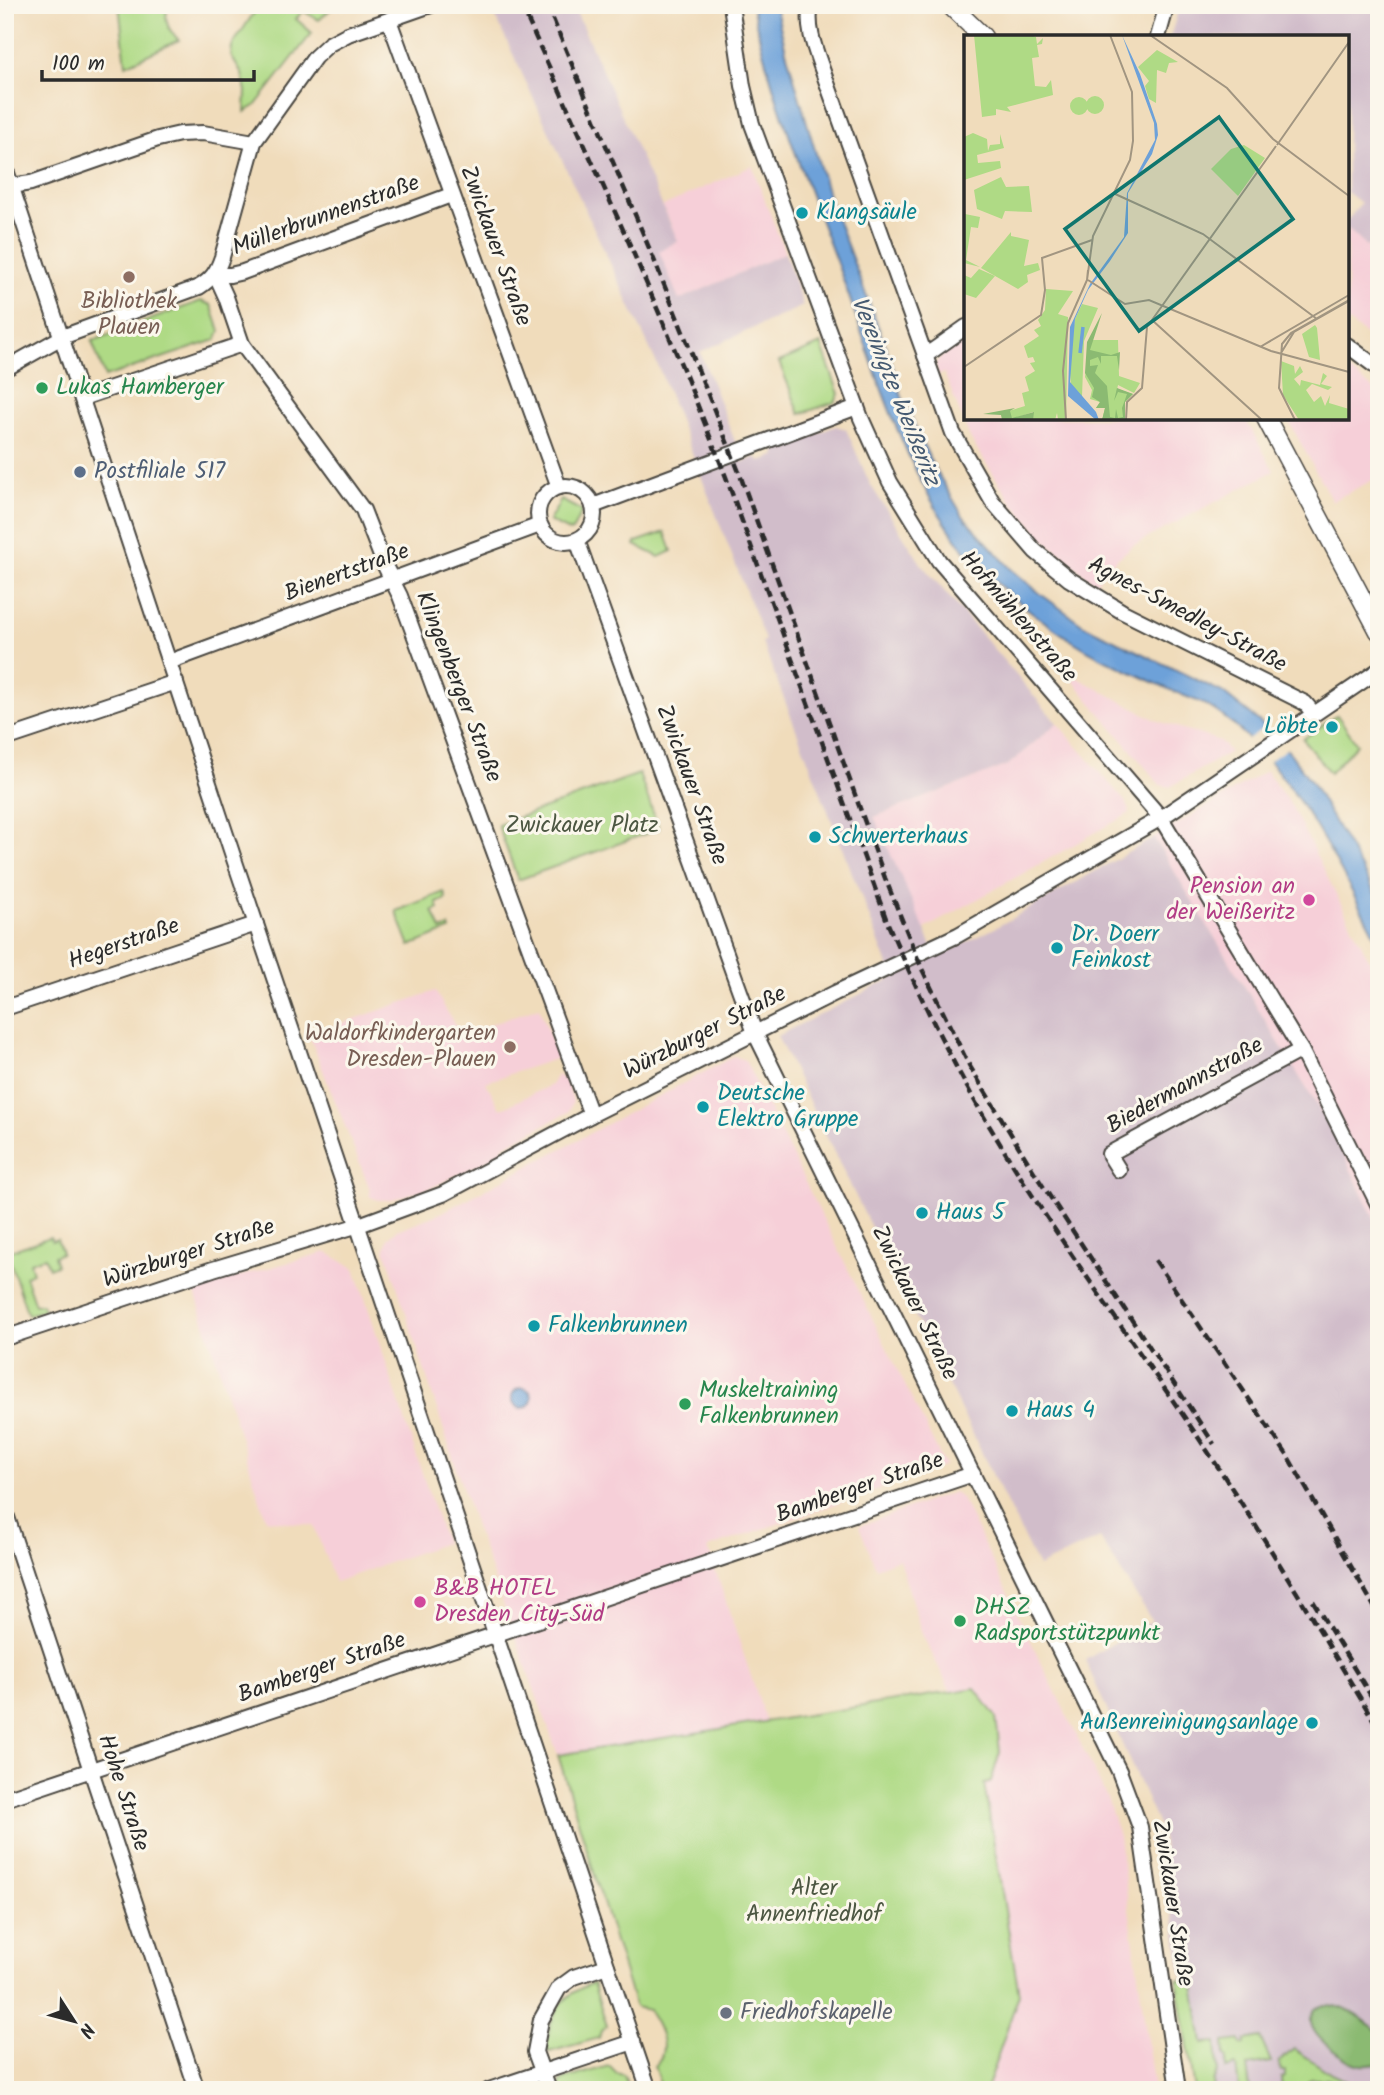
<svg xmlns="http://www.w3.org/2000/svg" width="1384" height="2095" font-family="Kalam,sans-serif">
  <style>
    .built { fill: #f6cfd8 }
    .industrial { fill: #d1bdca }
    .green { fill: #afda85; stroke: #6d8258; stroke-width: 2 }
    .forest { fill: #8bba72; stroke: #5b724e; stroke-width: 2 }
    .water { fill: #6da1d9; stroke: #4c6682; stroke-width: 2 }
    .pier { fill: #f0dcbb }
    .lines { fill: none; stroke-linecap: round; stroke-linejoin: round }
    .minor-casing { stroke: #494641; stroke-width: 18 }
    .major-casing { stroke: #494641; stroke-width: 21 }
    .minor { stroke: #fff; stroke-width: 14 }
    .major { stroke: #fff; stroke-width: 18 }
    .rail { stroke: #2b2b2b; stroke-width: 4.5; stroke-dasharray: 10 5; stroke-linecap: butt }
    .culture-dot { fill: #0f9aa8; stroke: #fbf7ec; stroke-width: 2.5 }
    .education-dot { fill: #8d6e63; stroke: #fbf7ec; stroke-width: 2.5 }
    .leisure-dot { fill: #2e9e5b; stroke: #fbf7ec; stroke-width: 2.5 }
    .service-dot { fill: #5c6f8a; stroke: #fbf7ec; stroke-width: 2.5 }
    .hotel-dot { fill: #d1479c; stroke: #fbf7ec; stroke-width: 2.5 }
    .worship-dot { fill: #6b7280; stroke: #fbf7ec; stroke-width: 2.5 }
    .labels { text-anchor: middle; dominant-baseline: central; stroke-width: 6; stroke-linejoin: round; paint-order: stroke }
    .culture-label { font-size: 23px; fill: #0d838f; stroke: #fbf7ec; text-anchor: start }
    .street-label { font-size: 23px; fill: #2b2b2b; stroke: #fbf7ec }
    .education-label { font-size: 23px; fill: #785e54; stroke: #fbf7ec }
    .leisure-label { font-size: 23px; fill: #27864d; stroke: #fbf7ec; text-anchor: start }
    .service-label { font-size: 23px; fill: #4e5e75; stroke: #fbf7ec; text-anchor: start }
    .park-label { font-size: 23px; fill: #4c5742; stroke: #fbf7ec }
    .hotel-label { font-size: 23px; fill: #b23c85; stroke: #fbf7ec; text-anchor: end }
    .worship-label { font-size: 23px; fill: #5b616d; stroke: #fbf7ec; text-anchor: start }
    .water-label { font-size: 24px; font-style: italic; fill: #455a71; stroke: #fbf7ec }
    .inset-river { fill: none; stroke: #6da1d9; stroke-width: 3.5 }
    .inset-road { fill: none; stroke: #a19581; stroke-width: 2 }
    .view { fill: #0f766e; fill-opacity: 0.15; stroke: #0f766e; stroke-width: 3.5 }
    .inset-edge { fill: none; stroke: #2b2b2b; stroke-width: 3.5 }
  </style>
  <rect width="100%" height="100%" fill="#fbf7ec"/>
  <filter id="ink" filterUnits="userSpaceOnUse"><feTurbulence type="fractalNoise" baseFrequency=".0143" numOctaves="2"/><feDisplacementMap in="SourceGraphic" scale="14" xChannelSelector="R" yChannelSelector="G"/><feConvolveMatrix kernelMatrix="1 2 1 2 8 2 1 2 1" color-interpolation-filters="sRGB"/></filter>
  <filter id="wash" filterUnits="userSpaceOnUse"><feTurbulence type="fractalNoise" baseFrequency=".00686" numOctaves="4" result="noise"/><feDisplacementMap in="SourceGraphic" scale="28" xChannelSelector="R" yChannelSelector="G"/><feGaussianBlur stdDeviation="1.57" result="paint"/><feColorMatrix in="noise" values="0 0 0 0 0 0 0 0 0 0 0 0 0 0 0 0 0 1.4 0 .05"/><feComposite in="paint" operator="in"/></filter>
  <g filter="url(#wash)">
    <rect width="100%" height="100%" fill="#f0dcbb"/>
    <g class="built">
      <path d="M752 166 785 253 679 300 658 251 678 241 663 206Z"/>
      <path d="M1347 228 1367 247 1379 235V345L1347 321Z"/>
      <path d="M966 338V418H1245L1274 471 1134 545 1110 565 1095 584 1042 538 1011 501 971 440 944 373 938 375 935 364 941 357Z"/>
      <path d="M1347 369 1379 393V477L1332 501 1287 418H1347Z"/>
      <path d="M1065 671 1158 721 1220 741 1230 752 1170 787 1160 785Z"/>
      <path d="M1057 723 1125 801 1130 813 923 930 874 817 1008 765Z"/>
      <path d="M1266 771 1291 805 1379 979V1228L1330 1127 1154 838Z"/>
      <path d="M435 991 461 1035 539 1007 558 1058 486 1082 500 1109 551 1085 557 1075 566 1081 573 1101 569 1112 505 1145 501 1154 431 1188 389 1200H379L370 1197 369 1187 309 1035Z"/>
      <path d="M734 1056 745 1060 945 1466 708 1548 766 1721 558 1755 475 1526 385 1249 388 1238 397 1230 441 1213Z"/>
      <path d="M326 1252 355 1268 445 1543 335 1582 314 1526 266 1519 194 1289Z"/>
      <path d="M954 1492 962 1499 1107 1798 1119 1836 1154 2090H986L992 2068 984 1784 973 1688 951 1692 922 1634 899 1559 876 1568 859 1526Z"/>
      <path d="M1313 2070 1353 2090H1296Z"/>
    </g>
    <g class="industrial">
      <path d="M496 5H573L678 241 659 251 679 300 785 253 803 306 700 352 743 462 756 457 761 461 775 456 777 449 836 426 846 429 870 484 922 565 1057 723 1008 765 874 817 937 957 993 929 1154 838 1330 1127 1379 1228V2090H1353L1313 2070 1296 2090H1199L1161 1832 1085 1660 1152 1621 1100 1538 1038 1567 777 1036 893 978 762 642 765 640 658 366 491 7Z"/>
      <path d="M1180 5H1379V235L1367 247 1347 228V221L1361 203 1347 192V37H1170Z"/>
    </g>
    <g class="green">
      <path d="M119 5H168C164 21 167 29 179 40L126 65Z"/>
      <path d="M259 5H329L332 8 319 20 303 11 296 19 312 33 255 106 245 112 246 91 242 74 231 56 232 46Z"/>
      <path d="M201 301 211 305 220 331 216 340 105 377 92 341Z"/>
      <path d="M821 344 839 394 835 402 800 414 779 362Z"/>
      <path d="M561 500 582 511 572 531 570 532 549 521Z"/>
      <path d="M665 532 672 551 659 557 635 545 636 542Z"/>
      <path d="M1337 715 1357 744 1330 773 1303 739Z"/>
      <path d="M639 774 659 829 518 880 498 825Z"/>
      <path d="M444 892 446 899 437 903 439 909 433 911 441 930 449 927 450 930 410 946 396 911Z"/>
      <path d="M50 1237 52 1241 57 1239 62 1253 54 1256 57 1265 49 1268 45 1257 30 1262 33 1273 25 1276 35 1305 42 1304 44 1310 28 1315 7 1252Z"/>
      <path d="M975 1688 996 1717 1000 1752 991 1782 984 1784 1019 1994 986 2090H662L654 2066C672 2051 659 2026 648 2010L635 2007 558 1755Z"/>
      <path d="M1193 1979 1203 2043 1216 2042 1218 2070 1213 2082 1214 2090H1195L1177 1980Z"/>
      <path d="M593 1983 607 2026 601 2031 599 2038 549 2052 546 2048C549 2014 561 1995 593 1983Z"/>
      <path d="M1260 2037 1271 2062 1247 2066 1250 2090H1239L1236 2066 1226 2069 1227 2058 1225 2056 1224 2042 1240 2040 1241 2045 1245 2044V2040Z"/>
      <path d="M1295 2049 1331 2074 1352 2084 1378 2090H1349L1328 2079H1311L1300 2090H1282L1281 2078 1285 2077V2071H1281L1279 2062Z"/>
      <path d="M609 2066 616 2073 624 2075 629 2090 560 2089V2083L565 2079Z"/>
    </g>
    <path class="forest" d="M1325 2005C1344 2004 1365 2020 1379 2032V2064C1374 2064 1367 2066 1362 2065 1347 2064 1309 2036 1311 2019 1311 2015 1314 2012 1315 2009Z"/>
    <g class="water">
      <path d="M752 5H775L786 51 829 198 892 363 902 397 932 464 963 516 1011 569 1042 595 1085 626 1222 692 1261 723 1290 753 1312 783 1369 882 1379 901V944C1338 865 1289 760 1214 710 1204 703 1192 699 1182 695 1158 684 1135 674 1112 663 1069 643 1022 606 987 574 912 503 876 370 841 274 808 186 771 98 752 5Z"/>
      <circle cx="522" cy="1398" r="10"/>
    </g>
    <path class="pier" d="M1268 725 1289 747 1265 764 1245 741Z"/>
  </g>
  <g filter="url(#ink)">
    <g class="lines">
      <g class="minor-casing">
        <g id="minor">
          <path d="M731 5 743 86 752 124 861 418 890 482 939 561 1161 818 1301 1050 1379 1206"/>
          <path d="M811 5C806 27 815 49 822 69L953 433 992 501 1035 551 1069 579 1123 612 1305 703 1314 714"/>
          <path d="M389 20 559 487"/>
          <path d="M1158 37 1167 5"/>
          <path d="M5 167 235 862 649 2090"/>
          <path d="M5 187 31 183 158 139 180 134 203 133 254 142"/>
          <path d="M216 275 226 297 242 344 363 510 384 564 400 596 591 1115"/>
          <path d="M216 275H230L243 272 451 195"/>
          <path d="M1347 345 1379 369"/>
          <path d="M925 356 966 327"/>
          <path d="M5 369 62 337 199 287C212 279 217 272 222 257L254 142 315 57 329 44 348 34 431 5"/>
          <path d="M82 398 242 344"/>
          <circle cx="566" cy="514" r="28"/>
          <path d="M593 506 857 407"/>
          <path d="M577 540 755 1033 1119 1771 1140 1827 1178 2090"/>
          <path d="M169 662 540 525"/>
          <path d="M5 739 176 682"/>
          <path d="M5 1008 256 924"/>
          <path d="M1119 1170 1109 1154 1301 1050"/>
          <path d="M5 1338 213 1269 359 1225 443 1194 591 1115 835 993 958 935 1161 818 1379 670"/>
          <path d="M5 1511 197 2090"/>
          <path d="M5 1799 973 1474"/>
          <path d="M489 2090 633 2042"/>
          <path d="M549 2090 535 2052 541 2020 559 1988 574 1977 607 1966"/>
        </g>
      </g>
      <g class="major-casing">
        <g id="major">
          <path d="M950 5 983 37"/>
          <path d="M1266 418 1379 631"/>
        </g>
      </g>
      <use href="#minor" class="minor"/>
      <use href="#major" class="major"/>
      <g class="rail">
        <path d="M521 5 630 245 686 376 726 477 888 924C920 997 954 1068 996 1137 1060 1244 1136 1345 1206 1449 1267 1540 1322 1635 1379 1729"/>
        <path d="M547 5 655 262 739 472 885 878 922 969 969 1065 1039 1180 1214 1444"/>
        <path d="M1155 1260 1287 1455 1379 1615"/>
        <path d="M1313 1601 1379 1709"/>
      </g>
    </g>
  </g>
  <g class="culture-dot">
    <circle cx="802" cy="213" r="7"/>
    <circle cx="1332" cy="727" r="7"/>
    <circle cx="815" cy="837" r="7"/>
    <circle cx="1057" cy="948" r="7"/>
    <circle cx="703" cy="1107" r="7"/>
    <circle cx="922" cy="1213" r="7"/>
    <circle cx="534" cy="1326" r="7"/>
    <circle cx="1012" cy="1411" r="7"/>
    <circle cx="1312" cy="1723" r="7"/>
  </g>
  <g class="education-dot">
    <circle cx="129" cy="277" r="7"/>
    <circle cx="510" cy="1047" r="7"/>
  </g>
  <g class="leisure-dot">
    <circle cx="42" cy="388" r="7"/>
    <circle cx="685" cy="1404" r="7"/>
    <circle cx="960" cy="1621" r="7"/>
  </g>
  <circle class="service-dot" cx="80" cy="472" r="7"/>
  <g class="hotel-dot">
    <circle cx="1309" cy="900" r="7"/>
    <circle cx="420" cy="1602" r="7"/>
  </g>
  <circle class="worship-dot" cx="726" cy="2013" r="7"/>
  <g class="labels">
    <g class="culture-label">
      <text x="816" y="213">Klangsäule</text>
      <text x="1318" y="727" text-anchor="end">Löbte</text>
      <text x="829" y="837">Schwerterhaus</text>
      <text x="1071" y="935">Dr. Doerr<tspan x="1071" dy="26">Feinkost</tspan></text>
      <text x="717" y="1094">Deutsche<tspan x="717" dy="26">Elektro Gruppe</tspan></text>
      <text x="936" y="1213">Haus 5</text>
      <text x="548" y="1326">Falkenbrunnen</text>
      <text x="1026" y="1411">Haus 4</text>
      <text x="1298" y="1723" text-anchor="end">Außenreinigungsanlage</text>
    </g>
    <g class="street-label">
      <text transform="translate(326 216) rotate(-20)">Müllerbrunnenstraße</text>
      <text transform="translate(495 246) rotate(70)">Zwickauer Straße</text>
      <text transform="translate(347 573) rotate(-20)">Bienertstraße</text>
      <text transform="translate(1187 615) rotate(28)">Agnes-Smedley-Straße</text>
      <text transform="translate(1018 617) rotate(49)">Hofmühlenstraße</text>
      <text transform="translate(458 687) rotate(69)">Klingenberger Straße</text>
      <text transform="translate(691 785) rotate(70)">Zwickauer Straße</text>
      <text transform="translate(124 944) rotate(-19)">Hegerstraße</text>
      <text transform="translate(705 1033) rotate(-27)">Würzburger Straße</text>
      <text transform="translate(1185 1086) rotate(-29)">Biedermannstraße</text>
      <text transform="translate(189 1254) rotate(-18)">Würzburger Straße</text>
      <text transform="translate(914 1303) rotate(64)">Zwickauer Straße</text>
      <text transform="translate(860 1488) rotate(-19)">Bamberger Straße</text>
      <text transform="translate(322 1668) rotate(-19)">Bamberger Straße</text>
      <text transform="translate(123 1793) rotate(72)">Hohe Straße</text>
      <text transform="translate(1172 1903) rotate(81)">Zwickauer Straße</text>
    </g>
    <g class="education-label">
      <text x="129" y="302">Bibliothek<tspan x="129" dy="26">Plauen</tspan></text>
      <text x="496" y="1034" text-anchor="end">Waldorfkindergarten<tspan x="496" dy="26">Dresden-Plauen</tspan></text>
    </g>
    <g class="leisure-label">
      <text x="56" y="388">Lukas Hamberger</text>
      <text x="699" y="1391">Muskeltraining<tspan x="699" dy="26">Falkenbrunnen</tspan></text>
      <text x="974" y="1608">DHSZ<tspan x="974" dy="26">Radsportstützpunkt</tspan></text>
    </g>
    <g class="service-label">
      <text x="94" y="472">Postfiliale 517</text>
    </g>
    <g class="park-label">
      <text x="582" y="826">Zwickauer Platz</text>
      <text x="814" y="1889">Alter<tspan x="814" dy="26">Annenfriedhof</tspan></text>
    </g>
    <g class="hotel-label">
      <text x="1295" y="887">Pension an<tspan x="1295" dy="26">der Weißeritz</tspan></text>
      <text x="434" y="1589" text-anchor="start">B&amp;B HOTEL<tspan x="434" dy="26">Dresden City-Süd</tspan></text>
    </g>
    <g class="worship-label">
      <text x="740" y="2013">Friedhofskapelle</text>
    </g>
    <g class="water-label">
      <text transform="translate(895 391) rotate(68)">Vereinigte Weißeritz</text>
    </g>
  </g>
  <g transform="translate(964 35)">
    <rect width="385" height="385" fill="#f0dcbb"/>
    <path d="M10 0H66L72 2 73 9 79 3 78 9 73 10 75 22 68 23 71 51 82 52 87 45 89 60 43 72 47 77 32 74V80L18 82ZM193 15 214 27 205 28 202 38 193 35 192 68 185 64 181 51 185 46 174 32ZM122 70a9 9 0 1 1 18 0a9 9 0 1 1-18 0ZM106 71a9 9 0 1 1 18 0a9 9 0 1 1-18 0ZM9 98 23 104 24 116 26 110 36 109V99L40 113 13 120 14 128 36 126 37 133 0 145V102ZM280 110 301 123 274 161 247 134 267 114ZM37 142 42 152 65 151 68 177 41 176 38 184 13 174 10 155ZM1 179 16 182 14 193 7 192 2 225 16 232 0 228ZM47 197V201L65 205 60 231 74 228 76 235 63 240 64 247 54 254 17 233ZM15 234 31 241 12 263 0 259V240L7 243ZM82 254 109 256 94 279 104 282 102 385 94 384 93 378 91 385H69V377L48 384 45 376 61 371 58 358 65 356 61 342 71 336 66 328 71 327 69 322 64 323 60 311 75 301 70 295 77 291 74 285 81 275ZM118 269 134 273 120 306 118 362 107 351 105 325 111 284ZM351 290 353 293 356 325 345 322 338 299ZM126 305H154L155 341 176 348 170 358 154 350 153 354 169 359 161 367V384L138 385 141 373H132L136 367 126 364 128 355 121 342ZM317 326 330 331 331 339 336 331 339 337 330 344 336 351 337 345 356 350 359 338 363 341 357 349 368 352 364 355 348 349 342 355 350 367 357 361 361 371 366 360 365 368 385 374V385H335L319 360Z" fill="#afda85"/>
    <path d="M138 278 126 315 147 320 156 317 155 335 153 321H137V329L134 322 126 325V331L134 330 131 338 143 351 146 382 151 383 152 374 154 383 159 382 158 373 163 359 154 357 150 366 155 344 153 353 169 359 161 367V384L138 385 141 373H132L136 367 128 362 130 353 121 338 123 307ZM51 373 46 376 48 383 70 377 69 385H38L37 380 19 379Z" fill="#8bba72"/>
    <path d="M158 0 176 39 193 89 194 100 188 119 164 158V198L146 226 124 255 111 284 106 347 132 377 135 385H132L104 361 106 292 126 249 160 202 163 158 191 105 190 88Z" fill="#6da1d9"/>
    <path class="inset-river" d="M116 318 119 292"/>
    <path class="inset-road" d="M186 0 263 53 309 104 385 161M313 110 385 7M149 158 239 199 353 284M124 235 123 245 129 201 166 125 169 106 168 57 146 0M124 245 161 269 185 265 307 316 385 337M188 285 298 385M296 312 385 260M317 318 330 297 385 266M0 332 77 280 81 255 78 223 128 205M102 385 99 336 104 288 123 245M162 385 163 367 178 353 183 292 312 111M331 385 315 353 318 309 327 298 385 265"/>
    <path class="view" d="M255 82 329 184 175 296 101 194Z"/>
    <rect width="385" height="385" class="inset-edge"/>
  </g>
  <rect width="1384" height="2095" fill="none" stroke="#fbf7ec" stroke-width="28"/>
  <g transform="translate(74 2021) rotate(126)" stroke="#fbf7ec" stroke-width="5" paint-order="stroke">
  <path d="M0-5L12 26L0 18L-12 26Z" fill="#2b2b2b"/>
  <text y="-10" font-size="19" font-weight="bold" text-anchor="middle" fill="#2b2b2b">N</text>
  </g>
  <path d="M42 70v10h212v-10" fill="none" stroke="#2b2b2b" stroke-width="3.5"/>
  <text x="52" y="70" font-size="21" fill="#2b2b2b" stroke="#fbf7ec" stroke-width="5" paint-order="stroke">100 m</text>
</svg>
